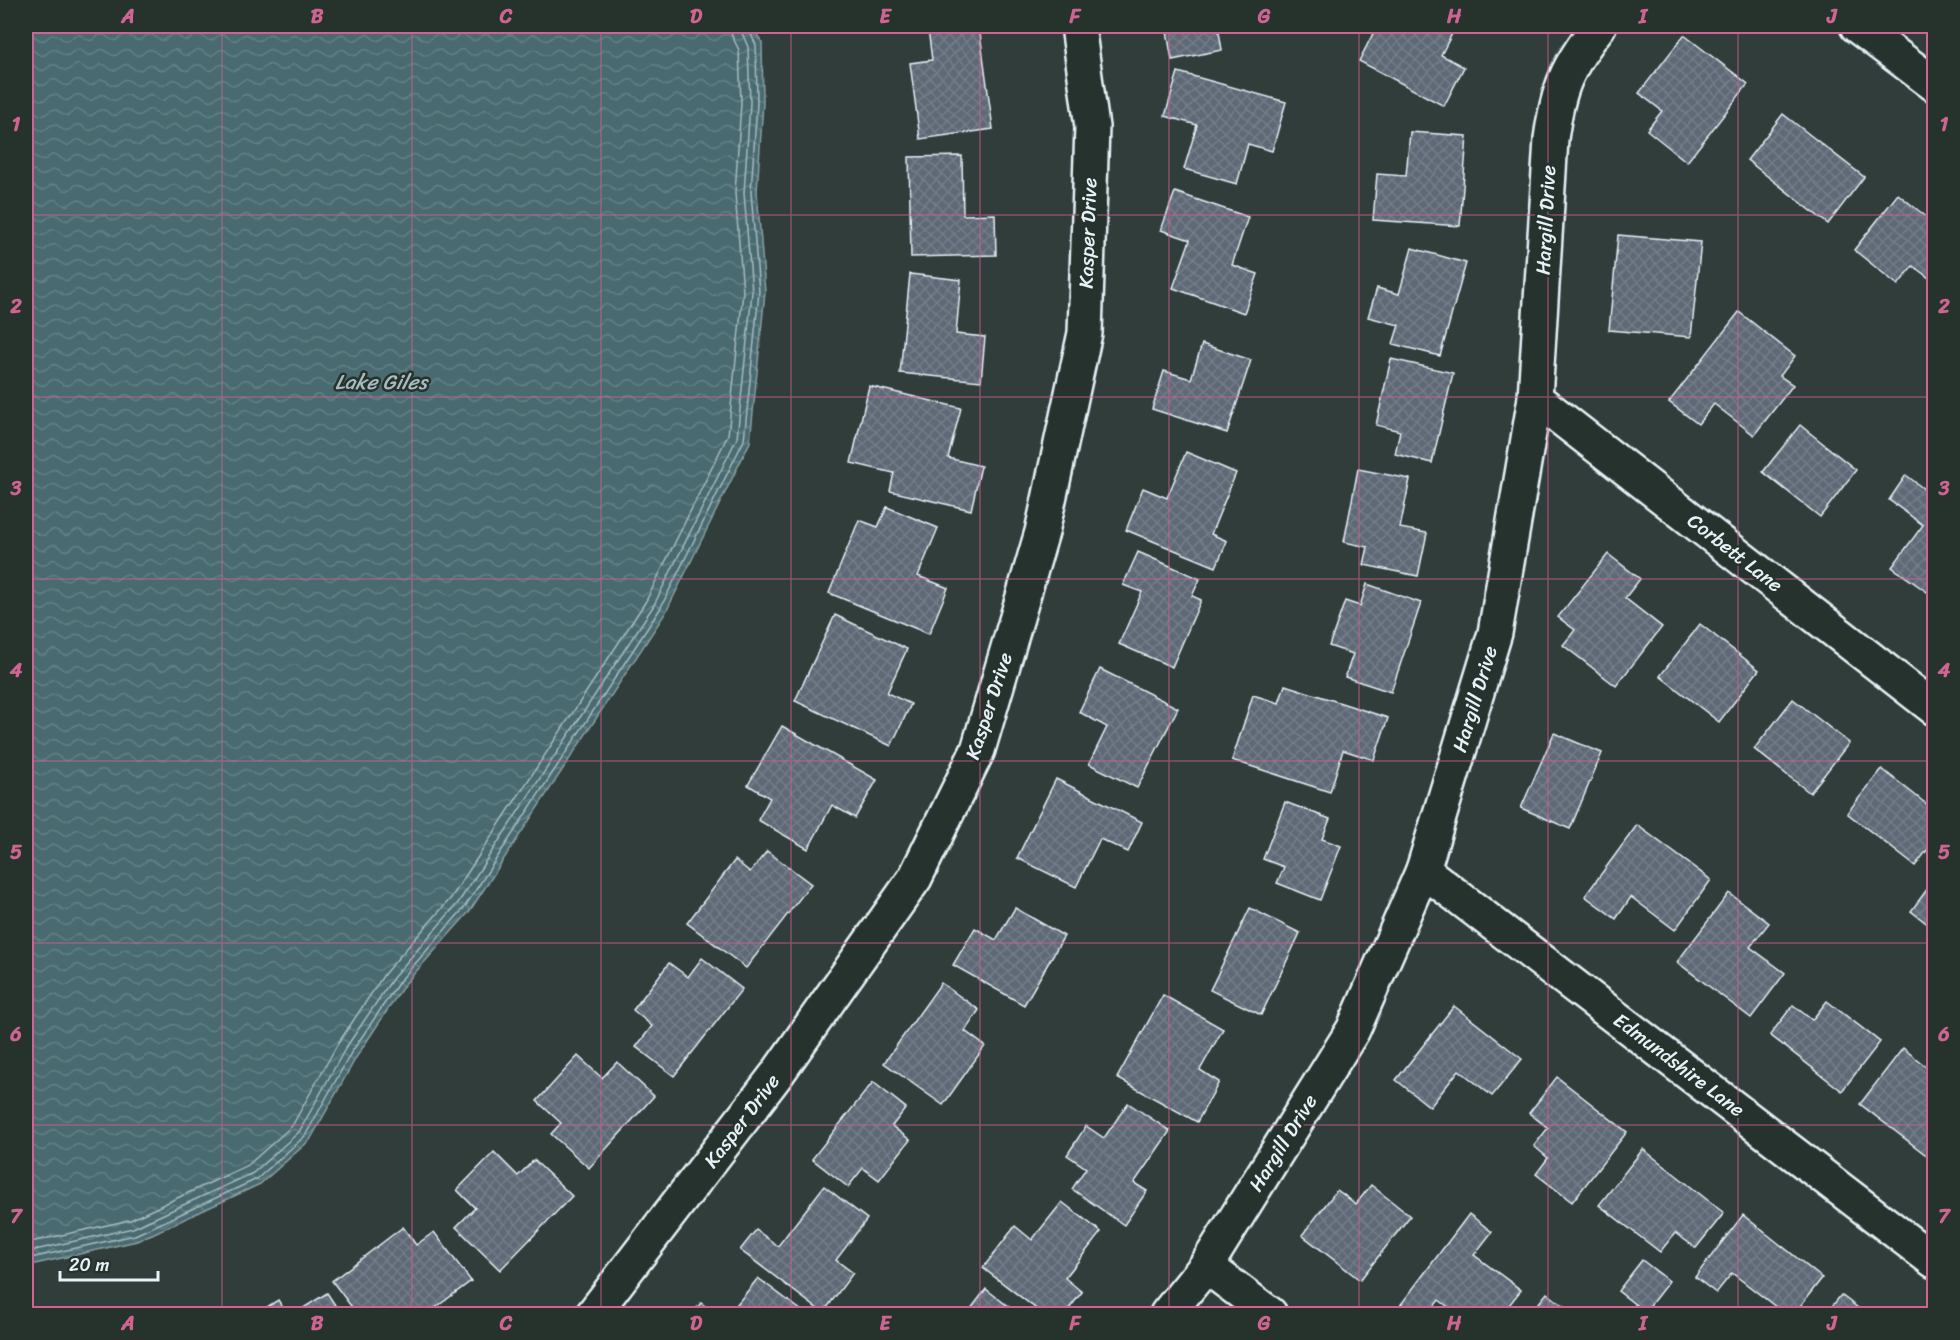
<svg xmlns="http://www.w3.org/2000/svg" width="1960" height="1340" font-family="Sriracha,sans-serif">
  <style>
    .water { fill: url(#water-waves); stroke: #89a1a6; stroke-width: 1.5 }
    .lines { fill: none; stroke-linecap: round; stroke-linejoin: round }
    .shore { stroke: #a8bbc1; stroke-width: 1.5 }
    .building { fill: url(#building-cross-hatch); stroke: #e8f1f8; stroke-width: 1.5 }
    .minor-casing { stroke: #e8f1f8; stroke-width: 38 }
    .secondary-casing { stroke: #e8f1f8; stroke-width: 38 }
    .minor { stroke: #26332d; stroke-width: 33 }
    .secondary { stroke: #26332d; stroke-width: 33 }
    .grid { fill: none; stroke: #cf6492; stroke-width: 1.5; stroke-opacity: 0.55 }
    .labels { text-anchor: middle; dominant-baseline: central; stroke-width: 5; stroke-linejoin: round; paint-order: stroke }
    .street-label { font-size: 20px; fill: #e8f1f8; stroke: #26332d }
    .water-label { font-size: 21px; font-style: italic; fill: #a8bbc1; stroke: #26332d }
    .neatline { fill: none; stroke: #cf6492; stroke-width: 2 }
    .grid-label { font-size: 20px; text-anchor: middle; font-weight: bold; fill: #cf6492 }
  </style>
  <defs>
    <pattern id="water-waves" width="16" height="10" patternUnits="userSpaceOnUse" patternTransform="scale(1.5)"><rect width="16" height="10" fill="#496b6f"/><path d="M0 5q4-4 8 0t8 0" fill="none" stroke="#638184"/></pattern>
    <pattern id="building-cross-hatch" width="8" height="8" patternUnits="userSpaceOnUse" patternTransform="scale(1.5)"><rect width="8" height="8" fill="#5e6775"/><path d="M0 0l8 8M0 8l8-8" fill="none" stroke="#757d89"/></pattern>
  </defs>
  <rect width="100%" height="100%" fill="#313d3b"/>
  <filter id="ink" filterUnits="userSpaceOnUse"><feTurbulence type="fractalNoise" baseFrequency=".0167" numOctaves="2"/><feDisplacementMap in="SourceGraphic" scale="12" xChannelSelector="R" yChannelSelector="G"/><feConvolveMatrix kernelMatrix="1 2 1 2 8 2 1 2 1" color-interpolation-filters="sRGB"/></filter>
  <g filter="url(#ink)">
    <path class="water" d="M26 26H751L762 42 763 103 757 192 765 292 750 442 666 612 469 912 404 985 357 1056 310 1140 260 1184 137 1241 26 1266Z"/>
    <g class="lines">
      <g class="shore">
        <path d="M26 1243 130 1220 248 1165 292 1126 337 1045 385 973 451 898 646 601 728 435 743 292 735 193 741 103 739 50 732 36 730 26"/>
        <path d="M26 1252 133 1228 253 1173 299 1132 345 1049 393 978 458 903 654 605 737 438 752 292 744 193 750 103 748 47 739 26"/>
        <path d="M26 1259 135 1235 257 1179 305 1136 351 1053 399 982 464 908 660 609 744 440 759 292 751 192 757 103 756 45 747 26"/>
      </g>
    </g>
    <g class="building">
      <path d="M953 26H979L993 129 920 139 910 63 932 60 928 29Z"/>
      <path d="M1166 26H1218L1222 50 1172 60Z"/>
      <path d="M1377 26H1456L1441 55 1464 67 1444 106 1359 61Z"/>
      <path d="M1684 35 1748 84 1687 162 1647 130 1662 111 1639 93Z"/>
      <path d="M1178 72 1286 102 1272 151 1248 144 1237 184 1184 169 1197 125 1165 116Z"/>
      <path d="M1783 114 1864 177 1828 224 1747 160Z"/>
      <path d="M1410 132 1467 136 1460 226 1373 220 1377 174 1406 176Z"/>
      <path d="M962 156 963 215 995 214 996 255 911 257 909 157Z"/>
      <path d="M1175 192 1248 217 1232 265 1258 274 1244 313 1173 288 1190 240 1161 230Z"/>
      <path d="M1898 194 1934 223 1933 281 1913 266 1898 285 1854 250Z"/>
      <path d="M1618 235 1701 242 1691 337 1609 330Z"/>
      <path d="M1412 248 1466 263 1440 356 1393 344 1399 325 1368 317 1377 288 1399 294Z"/>
      <path d="M910 274 961 280 956 334 985 337 981 381 900 373Z"/>
      <path d="M1739 312 1795 356 1780 376 1793 385 1754 435 1714 404 1698 424 1669 402Z"/>
      <path d="M1202 344 1251 360 1227 433 1152 409 1164 371 1191 379Z"/>
      <path d="M1391 359 1453 373 1432 463 1395 454 1400 431 1376 425Z"/>
      <path d="M869 386 961 408 948 458 981 466 971 510 890 491 894 473 851 463Z"/>
      <path d="M1800 425 1856 470 1820 517 1763 472Z"/>
      <path d="M1186 452 1236 473 1211 534 1227 541 1216 567 1126 530 1143 488 1167 498Z"/>
      <path d="M1358 469 1410 479 1400 528 1427 533 1418 576 1364 565 1368 547 1344 542Z"/>
      <path d="M1906 475 1934 497V582L1927 592 1892 567 1923 525 1889 500Z"/>
      <path d="M887 507 938 528 918 576 948 588 929 634 829 593 859 520 878 527Z"/>
      <path d="M1138 552 1200 579 1192 596 1201 600 1172 667 1119 644 1142 592 1123 585Z"/>
      <path d="M1608 554 1640 579 1625 598 1662 627 1616 686 1563 645 1575 630 1558 617Z"/>
      <path d="M1367 584 1421 603 1391 692 1345 677 1353 654 1329 646 1345 601 1360 606Z"/>
      <path d="M835 615 907 649 887 693 911 704 891 746 795 701Z"/>
      <path d="M1700 624 1759 670 1719 722 1660 676Z"/>
      <path d="M1100 669 1178 708 1137 788 1089 764 1107 727 1079 712Z"/>
      <path d="M1285 685 1388 718 1374 760 1343 750 1330 792 1232 760 1253 695 1279 703Z"/>
      <path d="M1793 699 1849 743 1810 793 1754 749Z"/>
      <path d="M782 726 877 780 855 818 832 805 808 849 758 820 770 798 748 785Z"/>
      <path d="M1554 733 1602 753 1570 829 1521 808Z"/>
      <path d="M1882 769 1934 810V841L1915 866 1847 813Z"/>
      <path d="M1056 779 1142 822 1128 852 1100 839 1076 887 1017 858Z"/>
      <path d="M1285 802 1330 819 1322 839 1341 846 1320 900 1277 883 1284 867 1263 859Z"/>
      <path d="M1637 825 1711 880 1675 930 1631 897 1616 919 1585 896Z"/>
      <path d="M767 851 811 884 746 968 687 923 735 860 750 872Z"/>
      <path d="M1934 880V929L1911 911Z"/>
      <path d="M1729 893 1769 923 1750 947 1785 973 1751 1018 1677 962Z"/>
      <path d="M1015 908 1064 936 1024 1005 953 965 975 928 996 940Z"/>
      <path d="M1250 908 1300 933 1261 1015 1210 990Z"/>
      <path d="M702 958 742 989 674 1076 636 1047 652 1026 633 1010 669 963 688 977Z"/>
      <path d="M941 983 979 1010 965 1031 985 1046 943 1105 884 1063Z"/>
      <path d="M1163 995 1223 1029 1200 1070 1219 1082 1197 1122 1117 1078Z"/>
      <path d="M1827 1001 1880 1042 1842 1091 1770 1035 1793 1005 1812 1020Z"/>
      <path d="M1454 1006 1522 1059 1492 1096 1459 1070 1430 1107 1396 1080Z"/>
      <path d="M1903 1048 1934 1073V1161L1860 1104Z"/>
      <path d="M578 1056 602 1078 617 1062 654 1096 589 1168 551 1134 561 1123 537 1101Z"/>
      <path d="M1557 1077 1627 1132 1572 1202 1536 1174 1548 1158 1534 1146 1548 1128 1529 1113Z"/>
      <path d="M873 1082 906 1108 892 1126 910 1140 879 1180 863 1168 848 1187 812 1159Z"/>
      <path d="M1128 1103 1170 1131 1134 1183 1147 1191 1124 1225 1072 1189 1086 1168 1067 1155 1086 1126 1104 1138Z"/>
      <path d="M1643 1149 1724 1213 1696 1248 1675 1233 1660 1252 1599 1205Z"/>
      <path d="M494 1152 518 1176 534 1160 572 1196 500 1270 456 1227 475 1208 457 1190Z"/>
      <path d="M1371 1185 1410 1216 1360 1280 1302 1235 1337 1190 1356 1204Z"/>
      <path d="M824 1186 867 1219 836 1260 853 1273 823 1313 740 1250 756 1230 778 1246Z"/>
      <path d="M1062 1202 1101 1232 1065 1278 1082 1292 1065 1314H1043L983 1268 1015 1226 1032 1240Z"/>
      <path d="M1469 1214 1492 1232 1474 1255 1521 1290 1502 1314H1458L1439 1300 1428 1314H1400L1396 1311Z"/>
      <path d="M1743 1215 1822 1278 1794 1314H1785L1732 1273 1716 1293 1695 1277Z"/>
      <path d="M403 1227 416 1245 434 1232 471 1281 427 1314H357L332 1281Z"/>
      <path d="M1642 1260 1669 1281 1645 1312 1618 1291Z"/>
      <path d="M758 1278 806 1314H729Z"/>
      <path d="M986 1289 1018 1314H967Z"/>
      <path d="M327 1293 341 1314H294Z"/>
      <path d="M1547 1293 1574 1314H1530Z"/>
      <path d="M1841 1295 1866 1314H1826Z"/>
      <path d="M278 1300 287 1314H256Z"/>
      <path d="M701 1303 716 1314H692Z"/>
    </g>
    <g class="lines">
      <g class="minor-casing">
        <g id="minor">
          <path d="M1535 398 1934 708"/>
          <path d="M1423 870 1934 1261"/>
          <path d="M1206 1266 1270 1314"/>
          <path d="M593 1314 777 1074 915 878 978 750 1042 532 1085 333 1092 127 1078 26"/>
          <path d="M1167 1314 1206 1266 1353 1030 1423 870 1495 633 1535 398 1551 139C1558 87 1567 67 1599 26"/>
        </g>
      </g>
      <g class="secondary-casing">
        <path id="secondary" d="M1857 26 1934 84"/>
      </g>
      <use href="#minor" class="minor"/>
      <use href="#secondary" class="secondary"/>
    </g>
  </g>
  <path class="grid" d="M222 26V1314M412 26V1314M601 26V1314M791 26V1314M980 26V1314M1169 26V1314M1359 26V1314M1548 26V1314M1738 26V1314M26 215H1934M26 397H1934M26 579H1934M26 761H1934M26 943H1934M26 1125H1934"/>
  <g class="labels">
    <g class="street-label">
      <text transform="translate(1546 220) rotate(-87)">Hargill Drive</text>
      <text transform="translate(1088 233) rotate(-88)">Kasper Drive</text>
      <text transform="translate(1735 553) rotate(38)">Corbett Lane</text>
      <text transform="translate(1475 699) rotate(-73)">Hargill Drive</text>
      <text transform="translate(989 706) rotate(-72)">Kasper Drive</text>
      <text transform="translate(1679 1065) rotate(37)">Edmundshire Lane</text>
      <text transform="translate(742 1121) rotate(-53)">Kasper Drive</text>
      <text transform="translate(1283 1143) rotate(-58)">Hargill Drive</text>
    </g>
    <g class="water-label">
      <text x="381" y="382">Lake Giles</text>
    </g>
  </g>
  <rect width="1960" height="1340" fill="none" stroke="#26332d" stroke-width="66"/>
  <path d="M60 1271v9h98v-9" fill="none" stroke="#e8f1f8" stroke-width="3"/>
  <text x="69" y="1271" font-size="18" fill="#e8f1f8" stroke="#26332d" stroke-width="4.5" paint-order="stroke">20 m</text>
  <rect x="33" y="33" width="1894" height="1274" class="neatline"/>
  <g class="grid-label">
    <text x="128" y="23">A</text>
    <text x="317" y="23">B</text>
    <text x="506" y="23">C</text>
    <text x="696" y="23">D</text>
    <text x="885" y="23">E</text>
    <text x="1075" y="23">F</text>
    <text x="1264" y="23">G</text>
    <text x="1454" y="23">H</text>
    <text x="1643" y="23">I</text>
    <text x="1832" y="23">J</text>
    <text x="16" y="131">1</text>
    <text x="1944" y="131">1</text>
    <text x="16" y="313">2</text>
    <text x="1944" y="313">2</text>
    <text x="16" y="495">3</text>
    <text x="1944" y="495">3</text>
    <text x="16" y="677">4</text>
    <text x="1944" y="677">4</text>
    <text x="16" y="859">5</text>
    <text x="1944" y="859">5</text>
    <text x="16" y="1041">6</text>
    <text x="1944" y="1041">6</text>
    <text x="16" y="1223">7</text>
    <text x="1944" y="1223">7</text>
    <text x="128" y="1330">A</text>
    <text x="317" y="1330">B</text>
    <text x="506" y="1330">C</text>
    <text x="696" y="1330">D</text>
    <text x="885" y="1330">E</text>
    <text x="1075" y="1330">F</text>
    <text x="1264" y="1330">G</text>
    <text x="1454" y="1330">H</text>
    <text x="1643" y="1330">I</text>
    <text x="1832" y="1330">J</text>
  </g>
</svg>
